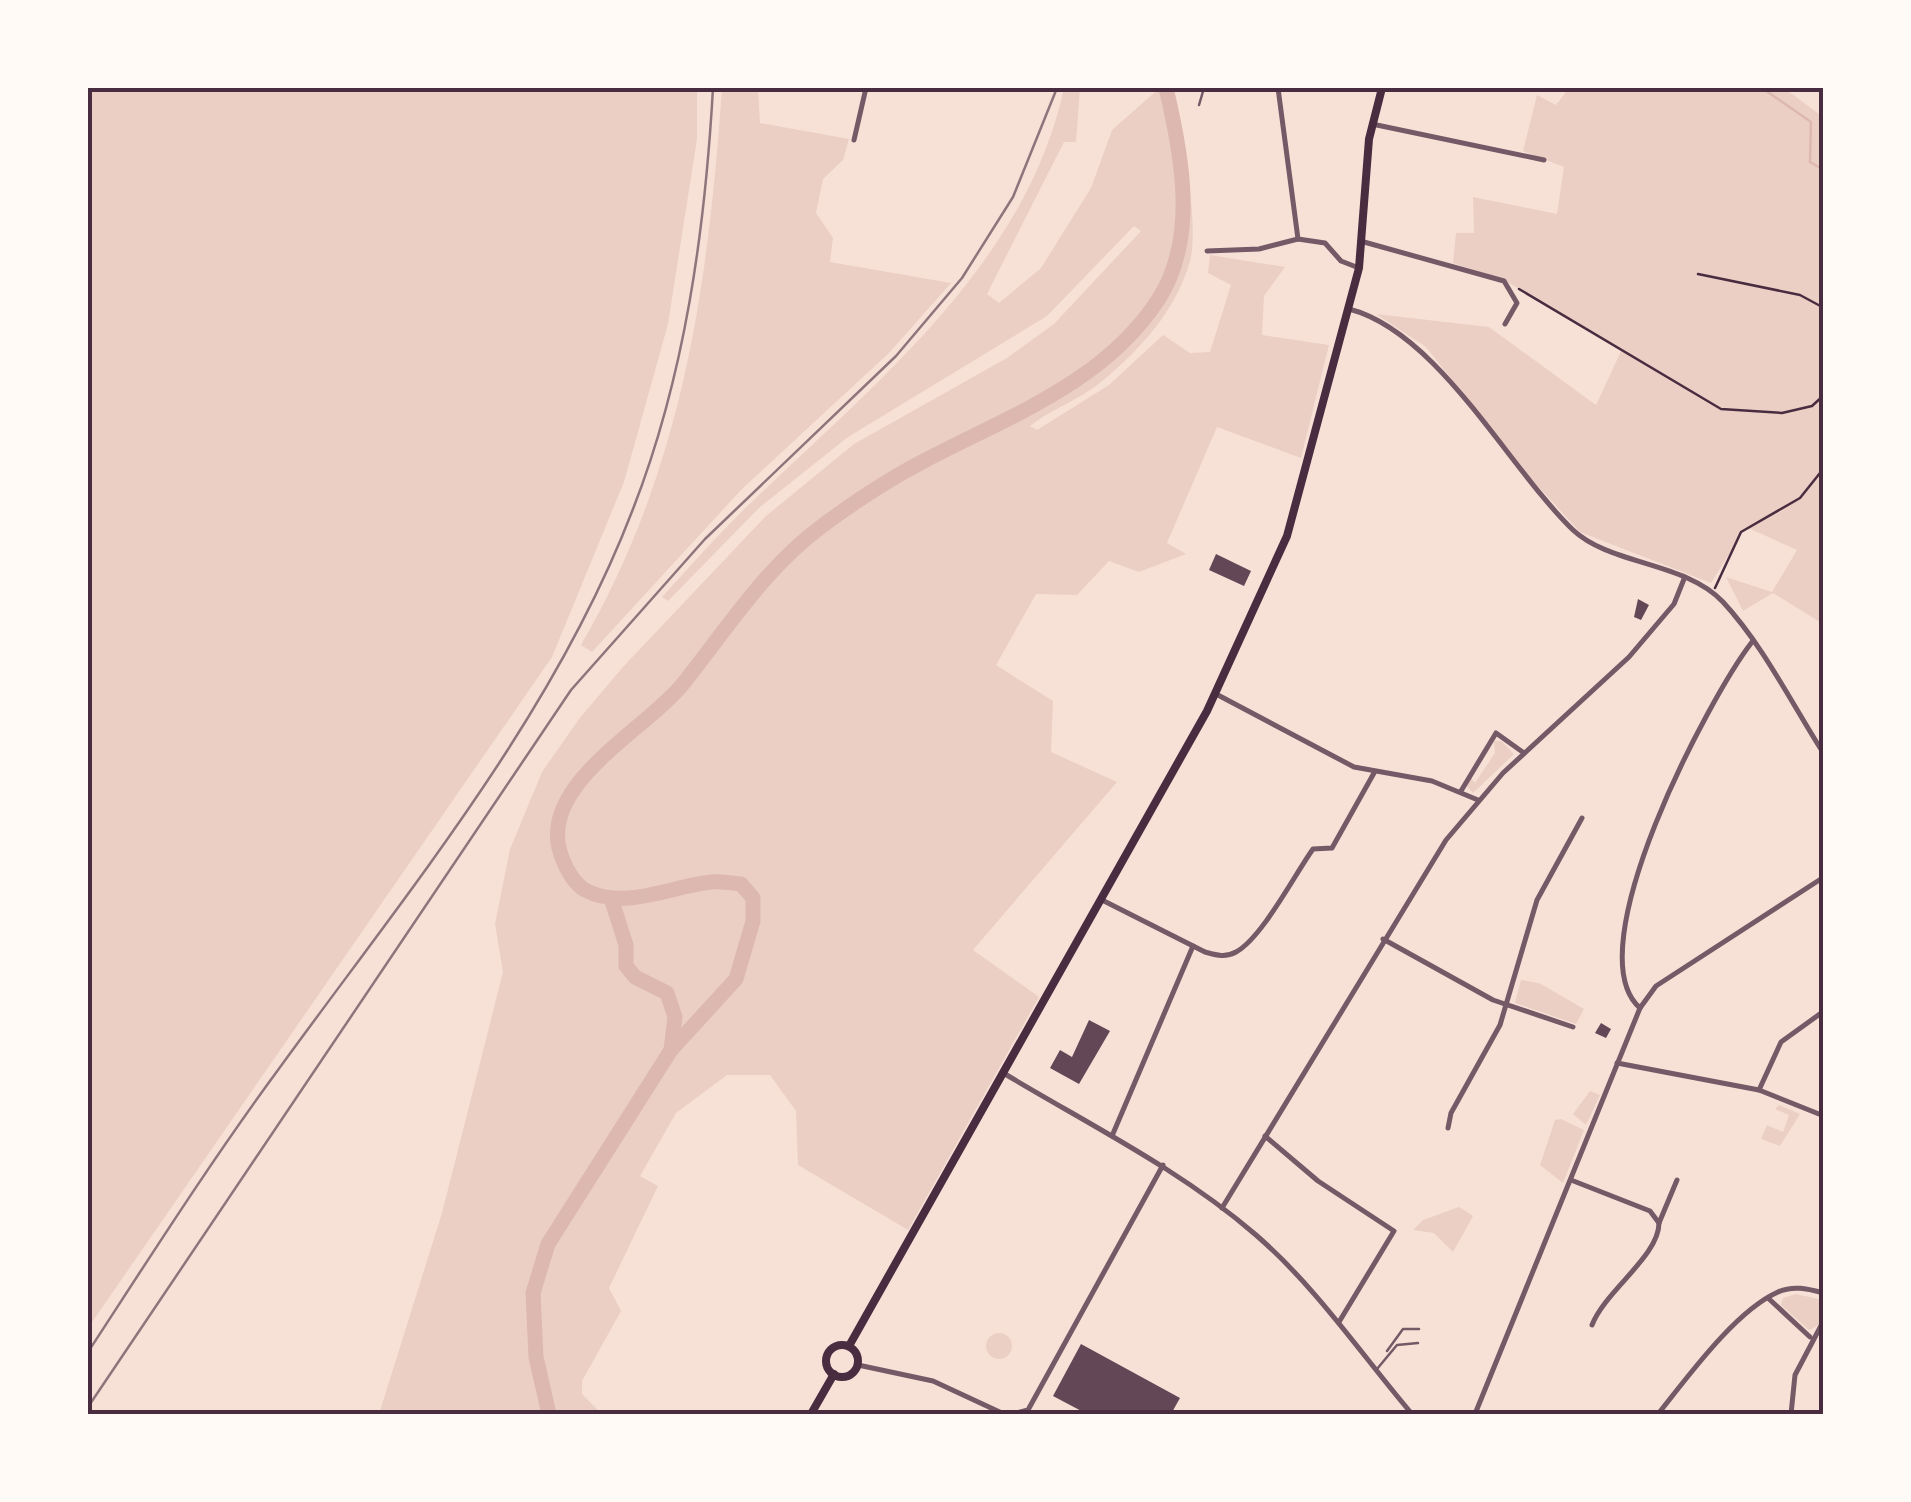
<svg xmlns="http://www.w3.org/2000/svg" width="1911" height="1502" font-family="'DejaVu Sans',sans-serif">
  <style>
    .green { fill: #ebcfc5 }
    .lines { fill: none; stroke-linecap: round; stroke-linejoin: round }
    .stream { stroke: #dcb8b0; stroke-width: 2.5 }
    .river { stroke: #dcb8b0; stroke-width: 15 }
    .building { fill: #644757 }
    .path { stroke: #4a2c40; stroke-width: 2.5 }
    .service { stroke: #755966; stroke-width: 2.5 }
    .minor { stroke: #755966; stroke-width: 5 }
    .primary { stroke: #4a2c40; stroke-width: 8 }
    .rail { stroke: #8f747c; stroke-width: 2.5 }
    .neatline { fill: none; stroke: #4a2c40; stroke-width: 4 }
  </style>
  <rect width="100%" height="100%" fill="#f7e1d7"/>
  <g class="green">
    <path d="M88 88H697V139L668 324 624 482 552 657 88 1328Z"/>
    <path d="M722 88H758L760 123 849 139 843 160 823 179 816 213 833 238 830 262 951 283 889 353 741 490 592 652 581 645C683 469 708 287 722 88Z"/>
    <path d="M1064 88H1080L1076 142H1064L987 294 999 303 1041 268 1091 188 1112 130 1155 92 1154 88H1171C1181 124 1200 226 1190 261 1176 311 1140 350 1101 382 1080 400 1051 409 1030 426L1037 430 1109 385 1163 335 1190 353 1210 352 1231 285 1208 273 1210 255 1285 267 1264 296 1262 335 1329 345 1301 458 1217 427 1167 543 1186 554 1139 572 1109 561 1077 595 1036 594 996 665 1053 701 1051 752 1117 782 973 950 1039 997 908 1230 798 1165 796 1111 770 1075H727L676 1113 640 1176 658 1186 609 1288 621 1311 582 1381V1394L597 1409 596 1414H379L442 1213 503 972 495 924 510 849 542 772 579 719 622 668 766 516 854 444 1007 358 1054 324 1141 231 1134 226 1047 316 848 437 759 508 668 601 662 597C693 563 724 528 757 497 878 381 1027 261 1064 88Z"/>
    <path d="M1569 88H1784L1823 117V624L1773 593 1743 611 1726 577 1772 592 1797 550 1746 527 1711 583 1580 532 1526 473 1426 347 1376 314 1489 327 1596 405 1622 349 1504 280 1453 263 1456 233H1474L1473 197 1557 214 1564 167 1523 151 1537 95 1556 105Z"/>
    <path d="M1494 741H1501L1514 754 1473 793 1467 786 1471 778 1475 783 1495 753Z"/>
    <path d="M1521 980 1539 983 1584 1009 1576 1024 1515 1003Z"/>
    <path d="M1590 1091 1600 1095 1586 1125 1573 1114Z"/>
    <path d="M1779 1105 1800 1114 1780 1146 1761 1139 1767 1125 1783 1132 1789 1115 1775 1109Z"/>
    <path d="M1561 1119 1584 1130 1563 1183 1540 1165 1555 1120Z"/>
    <path d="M1459 1207 1473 1216 1453 1252 1434 1233 1413 1230 1423 1220Z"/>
    <path d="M1796 1294 1823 1300C1823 1314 1824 1325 1809 1330L1781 1305 1783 1298Z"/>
    <circle cx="999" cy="1346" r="13"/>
  </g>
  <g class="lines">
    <g class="stream">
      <path d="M1762 88 1811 122 1810 162 1824 170"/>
      <path d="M549 1409 559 1414"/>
    </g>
    <g class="river">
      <path d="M611 898 626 945V966L635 977 667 993 675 1017 671 1050"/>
      <path d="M549 1414 536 1357 533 1293 548 1244 671 1050 736 979 753 921V898L741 884C732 883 720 881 711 882 672 886 624 911 585 890 575 884 567 871 563 860 531 788 646 730 682 685 726 630 764 569 822 526 853 503 889 479 924 461 1007 417 1104 383 1158 300 1198 239 1182 155 1166 88"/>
    </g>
  </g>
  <g class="building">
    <path d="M1216 554 1251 571 1244 586 1209 570Z"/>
    <path d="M1638 599 1649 605 1641 620 1634 617Z"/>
    <path d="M1089 1020 1110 1031 1079 1084 1050 1068 1060 1050 1072 1057Z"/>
    <path d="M1601 1023 1611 1029 1606 1038 1595 1033Z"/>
    <path d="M1081 1344 1180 1398 1171 1414H1087L1053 1396Z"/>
  </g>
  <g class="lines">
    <g class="path">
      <path d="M1698 274 1800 295 1824 308"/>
      <path d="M1519 289 1721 409 1782 413 1812 406 1824 395"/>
      <path d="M1715 588 1741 532 1800 498 1824 468"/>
    </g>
    <g class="service">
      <path d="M1199 105 1204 88"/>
      <path d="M1387 1351 1403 1329H1419"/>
      <path d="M1377 1369 1397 1345 1418 1343"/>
    </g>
    <g class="minor">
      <path d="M1278 88 1298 239"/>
      <path d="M1372 124 1544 160"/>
      <path d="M854 140 866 88"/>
      <path d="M1364 242 1504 281 1517 303 1505 324"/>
      <path d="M1207 251 1259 249 1298 239 1325 243 1341 261 1359 268"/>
      <path d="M1349 309C1438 332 1507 466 1573 530 1610 565 1686 562 1723 602 1763 645 1792 704 1824 754"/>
      <path d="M1216 694 1354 767 1432 781 1478 800"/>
      <path d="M1461 791 1496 733 1524 753"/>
      <path d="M1102 900 1205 952C1216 955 1225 958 1236 952 1262 938 1295 874 1313 849L1332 848 1374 773"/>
      <path d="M1383 939 1493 1000 1573 1027"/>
      <path d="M1640 1008C1574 951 1710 696 1752 642"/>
      <path d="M1617 1063 1759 1090 1824 1116"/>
      <path d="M1005 1074C1090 1125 1181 1170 1256 1235 1317 1288 1361 1354 1412 1414"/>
      <path d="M1759 1090 1781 1042 1824 1011"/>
      <path d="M1448 1128 1451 1113 1500 1025 1537 900 1582 818"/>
      <path d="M1112 1136 1193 946"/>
      <path d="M1265 1136 1318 1181 1394 1231 1339 1322"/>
      <path d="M1571 1180 1650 1211 1659 1223C1659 1256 1605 1291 1592 1325"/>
      <path d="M1222 1208 1446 840 1503 773 1629 657 1674 604 1684 579"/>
      <path d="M1659 1223 1677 1180"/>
      <path d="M1768 1298 1810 1337"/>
      <path d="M858 1365 933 1381 1004 1414"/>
      <path d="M1013 1414 1028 1410 1163 1165"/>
      <path d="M1475 1414 1640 1008 1656 986 1824 877"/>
      <path d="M1658 1414C1687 1378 1735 1311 1778 1292 1793 1285 1808 1289 1824 1293"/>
      <path d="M1791 1414 1795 1375 1824 1320"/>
    </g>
    <g class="primary">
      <circle cx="842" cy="1361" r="16"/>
      <path d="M849 1346 1207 711 1287 536 1359 268 1369 139 1382 88"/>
      <path d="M811 1414 834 1374"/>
    </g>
    <g class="rail">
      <path d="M88 1352C150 1257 211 1161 278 1070 407 892 554 716 633 509 685 376 705 230 713 88"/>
      <path d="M88 1407 571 690 705 539 896 356 962 278 1013 197 1057 88"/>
    </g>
  </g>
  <rect width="1911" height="1502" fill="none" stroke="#fffaf5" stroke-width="180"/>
  <rect x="90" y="90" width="1731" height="1322" class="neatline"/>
</svg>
